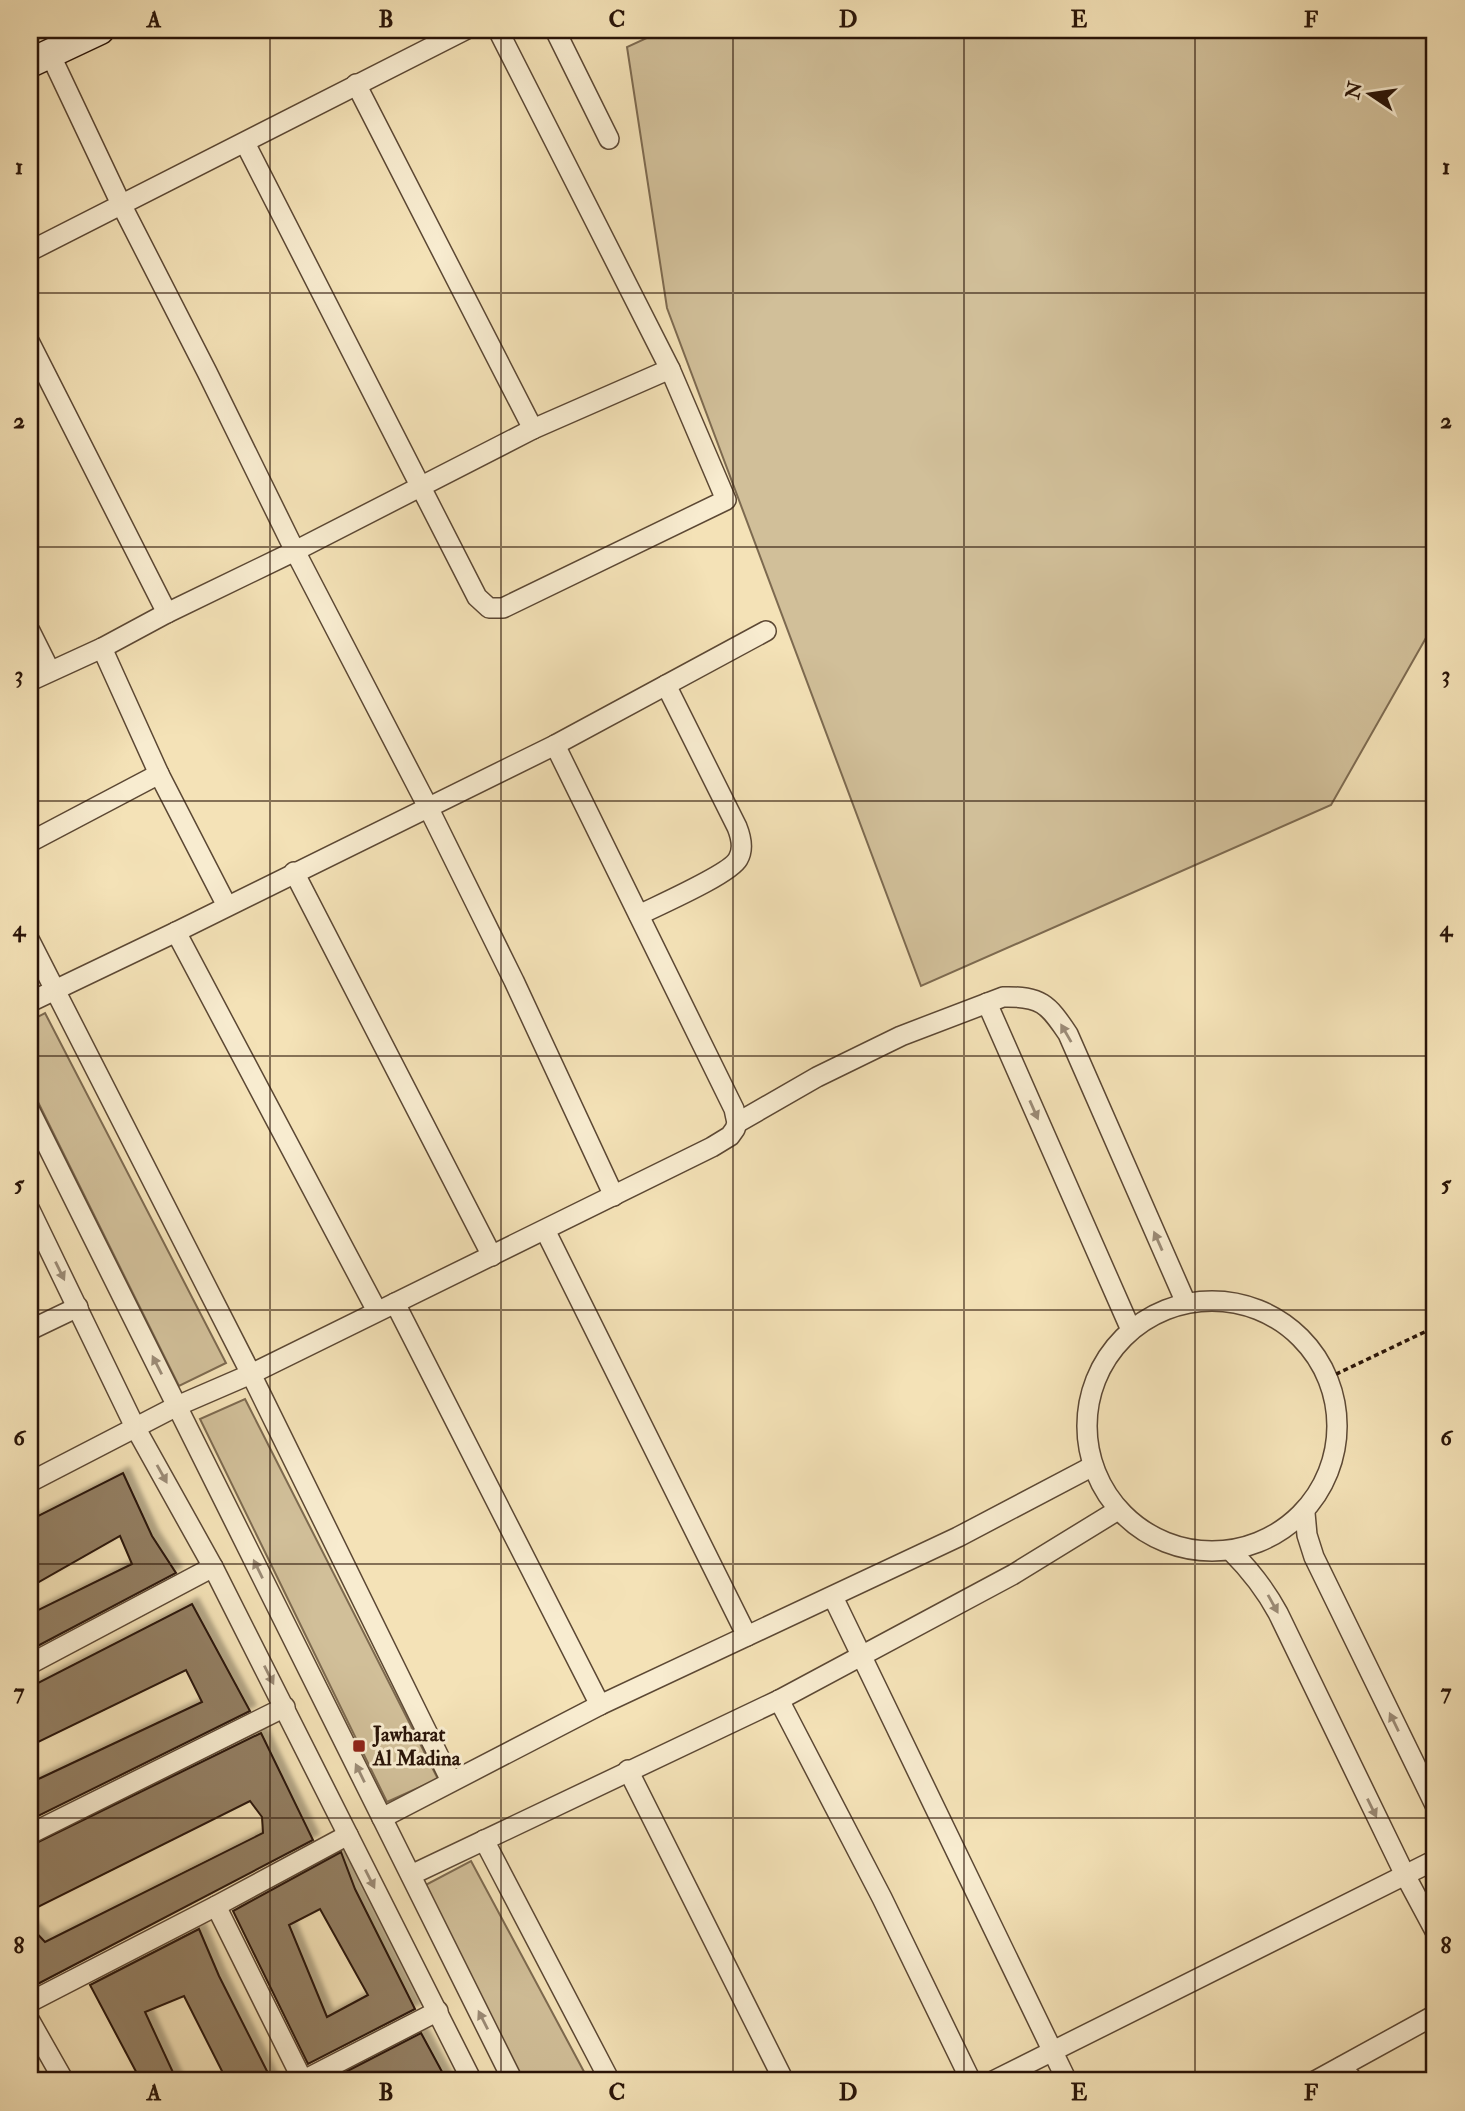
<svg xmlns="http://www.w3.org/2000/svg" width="1465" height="2111" font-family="'IM FELL Double Pica',serif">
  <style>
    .green { fill: #d1bf99; stroke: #7d6a50; stroke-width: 2 }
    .building { fill: #937f63; stroke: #291408; stroke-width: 2; fill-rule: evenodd; filter: url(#shadow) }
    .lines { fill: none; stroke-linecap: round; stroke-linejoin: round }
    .minor-casing { stroke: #5c4834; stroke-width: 22 }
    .secondary-casing { stroke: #291408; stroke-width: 31 }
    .path { stroke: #291408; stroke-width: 3.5; stroke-dasharray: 5 3.5; stroke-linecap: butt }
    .minor { stroke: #f8ecd0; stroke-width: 19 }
    .secondary { stroke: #f8ecd0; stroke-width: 28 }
    .oneway { fill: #9b8b76 }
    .grid { fill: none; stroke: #291408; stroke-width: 2; stroke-opacity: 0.55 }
    .poi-dot { fill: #8f2418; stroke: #f8ecd0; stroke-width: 2.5 }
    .labels { text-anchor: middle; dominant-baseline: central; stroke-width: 6; stroke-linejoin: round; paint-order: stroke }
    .poi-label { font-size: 21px; font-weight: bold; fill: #291408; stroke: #f8ecd0; text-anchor: start }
    .neatline { fill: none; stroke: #291408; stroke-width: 2.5 }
    .grid-label { font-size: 23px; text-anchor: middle; font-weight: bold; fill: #291408 }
  </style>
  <defs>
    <filter id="shadow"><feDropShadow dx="6" dy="-6" stdDeviation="2" flood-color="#0004"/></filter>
  </defs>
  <rect width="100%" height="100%" fill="#f4e2b7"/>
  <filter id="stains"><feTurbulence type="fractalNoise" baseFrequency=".00286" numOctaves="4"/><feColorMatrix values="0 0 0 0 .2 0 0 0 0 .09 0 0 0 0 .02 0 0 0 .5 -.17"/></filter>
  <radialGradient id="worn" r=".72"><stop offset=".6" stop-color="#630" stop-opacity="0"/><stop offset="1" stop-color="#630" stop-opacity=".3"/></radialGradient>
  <g class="green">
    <path d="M664 30H1435V622L1331 805 921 986 667 308 627 47Z"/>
    <path d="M45 1013 226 1363 179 1386 30 1086V1021Z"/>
    <path d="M245 1399 438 1779 387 1802 200 1419Z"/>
    <path d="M471 1861 589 2081H520L418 1889Z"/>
  </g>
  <g class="building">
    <path d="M123 1473 152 1536 176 1573 30 1650V1614L132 1564 120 1536 30 1587V1520Z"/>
    <path d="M192 1604 250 1711 30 1820V1783L202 1702 186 1670 30 1746V1687Z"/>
    <path d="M261 1733 313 1840 30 1988V1926L45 1942 263 1833 262 1817 250 1801 30 1911V1846Z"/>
    <path d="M341 1852 355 1889 415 2009 308 2064 233 1911ZM320 1909 368 1995 327 2017 289 1925Z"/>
    <path d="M199 1929 219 1976 272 2081H227L184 1996 145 2012 177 2081H141L90 1985Z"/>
    <path d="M421 2033 447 2081H328Z"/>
  </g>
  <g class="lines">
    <g class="minor-casing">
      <g id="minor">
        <path d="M555 30 609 139"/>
        <path d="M50 54 121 204 207 372 295 551 428 807 514 981 614 1196"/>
        <path d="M356 84 533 429"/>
        <path d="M245 143 477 597 489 608H503L726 500 670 369 498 30"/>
        <path d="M30 251 465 30"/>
        <path d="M30 343 167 613"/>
        <path d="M30 631 50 671"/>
        <path d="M102 648 159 774 227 906"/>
        <path d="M30 681 102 648 167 613 295 551 533 429 670 369"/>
        <path d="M30 842 159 774"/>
        <path d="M294 872 492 1256"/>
        <path d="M639 915C659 905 730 874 738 859 744 849 741 837 737 827L666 685"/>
        <path d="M176 932 377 1311"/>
        <path d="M30 941 251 1374 451 1781"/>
        <path d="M30 1002 176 932 555 745 766 631"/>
        <path d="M987 1003 1131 1330"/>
        <path d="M30 1111 513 2081"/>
        <path d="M737 1123 817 1077 901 1036 1003 997C1041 996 1048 1004 1068 1034L1186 1303"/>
        <path d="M30 1210 135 1427 213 1567 472 2081"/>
        <path d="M545 1230 747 1636"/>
        <circle cx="1212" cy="1426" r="125"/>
        <path d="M395 1303 600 1705"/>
        <path d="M30 1330 78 1307"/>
        <path d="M30 1482 177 1406 251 1374 712 1147 730 1136 735 1129 737 1123 734 1109 555 745"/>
        <path d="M1305 1513 1307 1535 1314 1557 1435 1805"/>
        <path d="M1231 1551C1250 1570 1265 1589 1278 1613L1405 1875 1435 1931"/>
        <path d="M833 1597 1067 2081"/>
        <path d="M30 1664 213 1567"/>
        <path d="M779 1700 882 1898 971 2081"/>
        <path d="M628 1770 784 2081"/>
        <path d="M382 1818 600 1705 958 1537 1093 1466"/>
        <path d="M30 1834 285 1707"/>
        <path d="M484 1840 610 2081"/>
        <path d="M411 1875 779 1700 1014 1574 1118 1510"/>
        <path d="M216 1906 303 2081"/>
        <path d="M30 2002 216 1906 348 1835"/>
        <path d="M30 2021 64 2081"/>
        <path d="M1341 2067 1354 2081"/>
        <path d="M302 2081 438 2011"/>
        <path d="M993 2081 1435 1860"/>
        <path d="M1315 2081 1435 2015"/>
      </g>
    </g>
    <g class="secondary-casing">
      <path id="secondary" d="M30 63 100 30"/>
    </g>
    <path class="path" d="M1328 1378 1435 1327"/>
    <use href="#minor" class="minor"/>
    <use href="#secondary" class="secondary"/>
  </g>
  <defs><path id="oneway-solid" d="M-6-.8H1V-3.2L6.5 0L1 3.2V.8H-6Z" transform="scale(1.75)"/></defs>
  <g class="oneway">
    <use href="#oneway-solid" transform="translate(1066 1033) rotate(-120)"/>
    <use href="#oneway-solid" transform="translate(1034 1110) rotate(66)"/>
    <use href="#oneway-solid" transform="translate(1158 1241) rotate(-114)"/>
    <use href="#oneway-solid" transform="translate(60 1271) rotate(64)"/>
    <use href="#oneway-solid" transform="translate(157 1365) rotate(-117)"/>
    <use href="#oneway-solid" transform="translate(162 1474) rotate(61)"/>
    <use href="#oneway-solid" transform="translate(258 1569) rotate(-116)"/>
    <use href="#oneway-solid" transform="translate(1273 1604) rotate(61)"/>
    <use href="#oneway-solid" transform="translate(269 1675) rotate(63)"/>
    <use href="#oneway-solid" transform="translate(1394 1722) rotate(-116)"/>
    <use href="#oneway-solid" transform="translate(360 1773) rotate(-116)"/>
    <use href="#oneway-solid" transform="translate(1372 1808) rotate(64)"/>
    <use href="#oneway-solid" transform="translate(370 1879) rotate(63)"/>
    <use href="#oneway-solid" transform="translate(483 2020) rotate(-117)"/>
  </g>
  <path class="grid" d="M270 30V2081M501 30V2081M733 30V2081M964 30V2081M1195 30V2081M30 293H1435M30 547H1435M30 801H1435M30 1056H1435M30 1310H1435M30 1564H1435M30 1818H1435"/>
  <rect class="poi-dot" x="352" y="1739" width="14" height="14" rx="3.5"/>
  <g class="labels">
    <g class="poi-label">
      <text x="373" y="1734">Jawharat<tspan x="373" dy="24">Al Madina</tspan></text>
    </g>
  </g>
  <rect width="1465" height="2111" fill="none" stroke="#f4e2b7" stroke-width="77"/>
  <g transform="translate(1370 94) rotate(283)" stroke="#f8ecd0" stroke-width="5" paint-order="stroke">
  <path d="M0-5L12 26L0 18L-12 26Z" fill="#291408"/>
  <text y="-10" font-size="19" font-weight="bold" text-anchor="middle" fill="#291408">N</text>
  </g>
  <rect x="38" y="38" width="1388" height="2034" class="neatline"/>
  <g class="grid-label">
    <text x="154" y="27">A</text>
    <text x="386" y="27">B</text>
    <text x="617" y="27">C</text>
    <text x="848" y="27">D</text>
    <text x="1079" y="27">E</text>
    <text x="1311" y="27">F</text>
    <text x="19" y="174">1</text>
    <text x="1446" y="174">1</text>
    <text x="19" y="428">2</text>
    <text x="1446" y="428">2</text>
    <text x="19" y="682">3</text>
    <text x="1446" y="682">3</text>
    <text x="19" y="936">4</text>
    <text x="1446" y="936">4</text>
    <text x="19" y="1191">5</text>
    <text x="1446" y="1191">5</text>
    <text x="19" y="1445">6</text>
    <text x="1446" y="1445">6</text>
    <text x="19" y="1699">7</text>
    <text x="1446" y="1699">7</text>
    <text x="19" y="1953">8</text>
    <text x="1446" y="1953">8</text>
    <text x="154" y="2100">A</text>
    <text x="386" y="2100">B</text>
    <text x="617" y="2100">C</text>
    <text x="848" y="2100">D</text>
    <text x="1079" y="2100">E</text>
    <text x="1311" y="2100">F</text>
  </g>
  <rect width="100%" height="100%" filter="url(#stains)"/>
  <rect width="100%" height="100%" fill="url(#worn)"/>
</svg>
